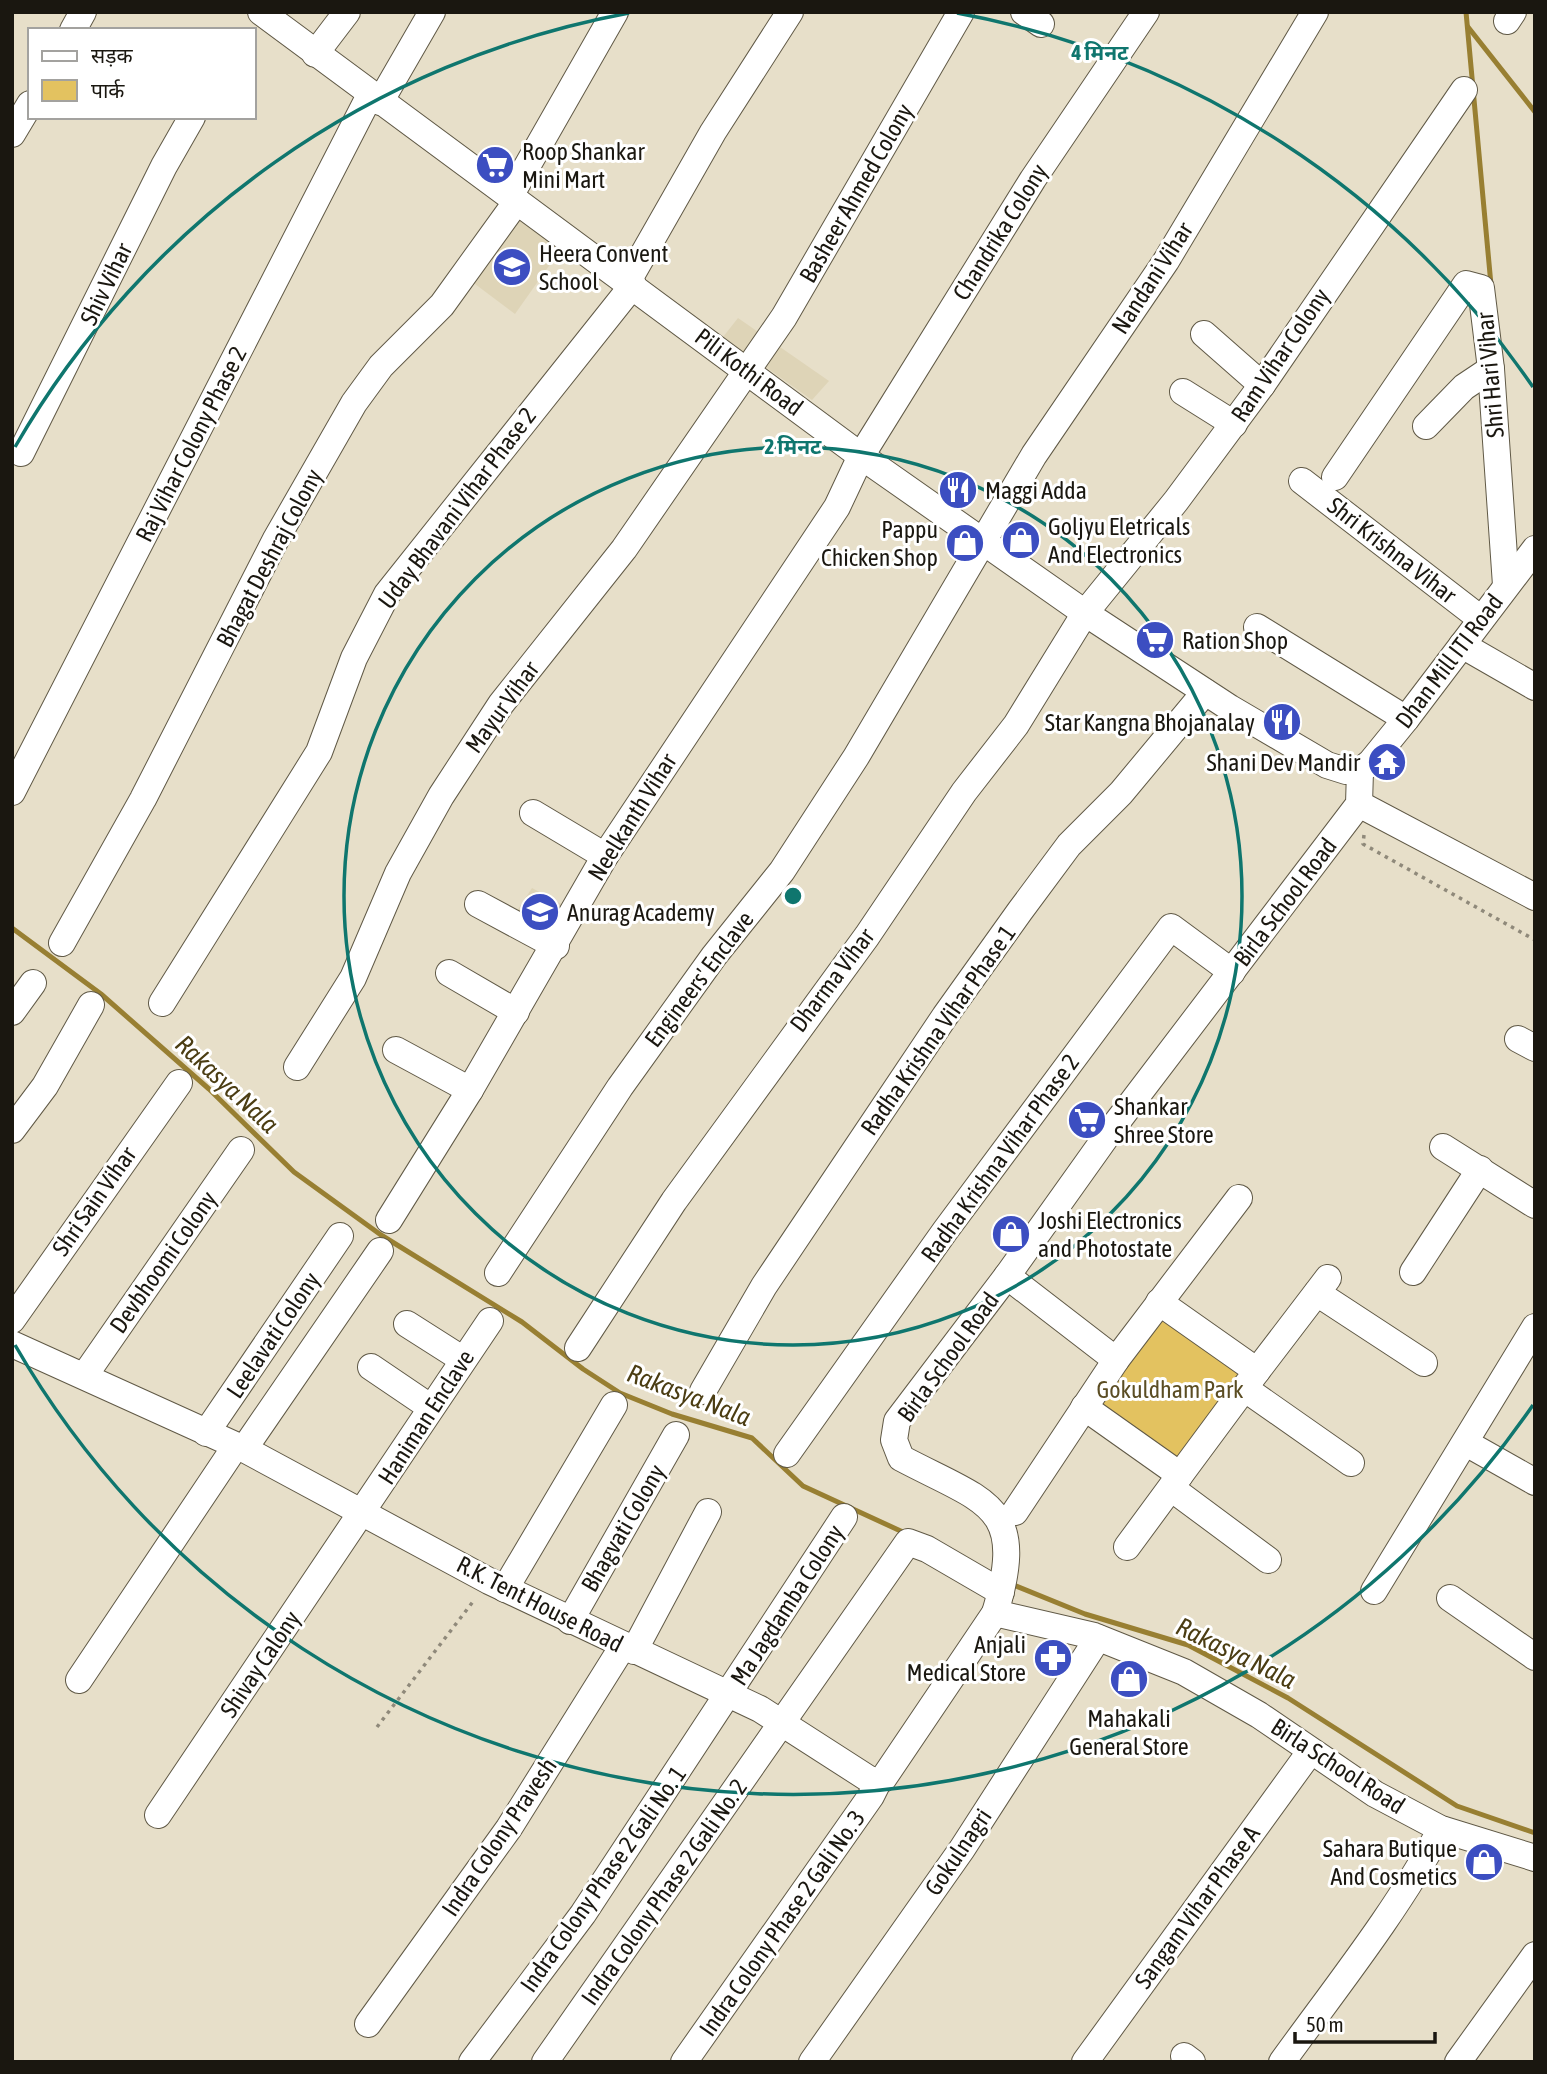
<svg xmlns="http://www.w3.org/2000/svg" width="1547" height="2074" font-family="'Asap Condensed','Noto Sans Devanagari',sans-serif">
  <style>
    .built { fill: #ded4b7 }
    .green { fill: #e3c260 }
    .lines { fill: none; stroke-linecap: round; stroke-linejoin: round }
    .stream { stroke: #987f32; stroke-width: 5 }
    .minor-casing { stroke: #605946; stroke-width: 28 }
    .path { stroke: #8f897a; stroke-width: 3.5; stroke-dasharray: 3.5 5; stroke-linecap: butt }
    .minor { stroke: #fff; stroke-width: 26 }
    .ring { fill: none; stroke: #0f766e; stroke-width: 3.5 }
    .labels { text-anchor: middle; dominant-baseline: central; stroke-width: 6; stroke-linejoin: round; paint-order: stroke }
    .poi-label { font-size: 24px; fill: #1a1710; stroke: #fff; text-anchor: start }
    .street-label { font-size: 24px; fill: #1a1710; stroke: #fff }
    .park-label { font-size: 24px; fill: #5b4d23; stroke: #fff }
    .water-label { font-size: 26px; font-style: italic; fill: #4b3d13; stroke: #fff }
    .centre { fill: #0f766e; stroke: #fff; stroke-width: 3.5 }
    .ring-label { font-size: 21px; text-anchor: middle; font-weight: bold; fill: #0f766e; stroke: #fff; stroke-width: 6; stroke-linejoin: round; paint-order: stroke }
  </style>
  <rect width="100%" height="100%" fill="#e7dfc9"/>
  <g class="built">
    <path d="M513 209 563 246 515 314 467 278Z"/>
    <path d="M738 318 829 381 812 400 723 337Z"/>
    <path d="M532 888 567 907 549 937 513 917Z"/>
  </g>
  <path class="green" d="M1160 1319 1239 1374 1179 1461 1101 1404Z"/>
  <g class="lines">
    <g class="stream">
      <path d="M1466 12 1491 285"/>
      <path d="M1468 27 1535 112"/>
      <path d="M12 928 101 994 209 1089 294 1172 381 1235 522 1322 583 1369 620 1393 672 1414 752 1438 803 1486 905 1533"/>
      <path d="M1011 1584 1085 1614 1188 1645 1288 1698 1457 1806 1535 1833"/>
    </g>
    <g class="minor-casing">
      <g id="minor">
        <path d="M261 12 861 456 1085 613 1230 708 1327 765 1346 771H1360"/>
        <path d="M1024 12 1041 24"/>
        <path d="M1507 21 1513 12"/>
        <path d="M73 30 83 12"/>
        <path d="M315 54 347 12"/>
        <path d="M380 102 432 12"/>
        <path d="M12 134 30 104"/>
        <path d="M510 196 615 12"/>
        <path d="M628 281 713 132 790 12"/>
        <path d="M1204 334 1262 385"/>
        <path d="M1183 392 1234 424"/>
        <path d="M1426 426 1464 387 1491 369"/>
        <path d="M21 453 164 166 192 117"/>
        <path d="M1335 477 1466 284 1481 288 1491 369 1506 585"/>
        <path d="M1302 481 1481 619"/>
        <path d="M1257 627 1406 719"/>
        <path d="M1462 645 1535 687"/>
        <path d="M1360 771 1359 804 1111 1130 1007 1276 897 1421 894 1440 901 1458C986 1503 1028 1504 995 1613L1094 1636 1184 1672 1259 1715 1375 1794 1441 1829 1535 1858"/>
        <path d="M1360 771 1371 762 1406 719 1535 549"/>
        <path d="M12 792 370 95"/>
        <path d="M1359 804 1535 897"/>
        <path d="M533 813 605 856"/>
        <path d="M478 904 556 946"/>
        <path d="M62 943 143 799 276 539 354 403 381 366 442 305 517 201"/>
        <path d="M449 973 516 1012"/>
        <path d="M162 1003 319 752 354 658 387 594 633 285"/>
        <path d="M12 1012 33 983"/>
        <path d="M1518 1039 1535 1048"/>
        <path d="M396 1050 470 1090"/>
        <path d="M297 1067 353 978 398 873 441 796 501 704 624 549 784 317 961 12"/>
        <path d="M12 1130 45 1086 91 1005"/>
        <path d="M1443 1147 1535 1205"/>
        <path d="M389 1220 470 1090 605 856 837 507 861 456 1033 179 1146 12"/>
        <path d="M1413 1272 1480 1169"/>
        <path d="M498 1273 620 1087 714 956 782 871 856 757 1034 455 1166 261 1315 12"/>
        <path d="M1007 1276 1116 1360 1239 1198"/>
        <path d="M1317 1293 1424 1363"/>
        <path d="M12 1320 179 1083"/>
        <path d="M407 1324 462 1359"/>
        <path d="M12 1344 244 1449 489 1581 760 1709 872 1781 883 1779 995 1613"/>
        <path d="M578 1348 674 1201 867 936 964 792 1016 725 1085 613 1176 501 1262 385 1464 90"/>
        <path d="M371 1367 430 1407"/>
        <path d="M1257 1371 1328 1278"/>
        <path d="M85 1375 241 1150"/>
        <path d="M1244 1388 1351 1463"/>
        <path d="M703 1391 764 1286 945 1016 1020 911 1069 845 1121 793 1205 692"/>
        <path d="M1084 1407 1180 1475 1257 1371 1159 1302"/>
        <path d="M206 1433 340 1236"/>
        <path d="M1466 1443 1535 1482"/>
        <path d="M244 1449 380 1251"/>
        <path d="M787 1454 945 1231 1171 927 1232 972"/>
        <path d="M1171 1488 1268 1560"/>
        <path d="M1015 1512 1116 1360"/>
        <path d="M1127 1547 1180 1475"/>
        <path d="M505 1589 614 1405"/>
        <path d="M1374 1591 1535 1327"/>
        <path d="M1450 1598 1535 1657"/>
        <path d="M570 1621 676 1435"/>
        <path d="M634 1651 708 1512"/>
        <path d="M79 1680 235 1447"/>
        <path d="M158 1815 490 1321"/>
        <path d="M368 2024 509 1828 623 1646"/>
        <path d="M1184 2056 1192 2062"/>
        <path d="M472 2062 583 1914 844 1517"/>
        <path d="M545 2062 908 1542 927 1549 1001 1592"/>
        <path d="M684 2062 871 1796 878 1782"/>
        <path d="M812 2062 962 1849 1098 1638"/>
        <path d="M1085 2062 1310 1752"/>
        <path d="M1282 2062C1337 1986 1397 1911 1441 1829"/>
        <path d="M1458 2062 1535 1955"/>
      </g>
    </g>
    <g class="path">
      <path d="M1364 835 1363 844 1535 940"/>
      <path d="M377 1727 475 1599"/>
    </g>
    <use href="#minor" class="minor"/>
  </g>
  <g class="ring">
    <circle cx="793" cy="896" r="449"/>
    <path d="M1533 1405A898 898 0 0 1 15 1345M15 447A898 898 0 0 1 629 13M957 13A898 898 0 0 1 1533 387"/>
  </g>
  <defs>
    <g id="supermarket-disc" transform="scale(2.0125)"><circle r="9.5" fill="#3c4ec1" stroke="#fff"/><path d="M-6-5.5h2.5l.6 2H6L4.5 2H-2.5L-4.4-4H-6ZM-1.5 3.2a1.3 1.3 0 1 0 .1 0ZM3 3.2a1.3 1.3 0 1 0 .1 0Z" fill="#fff"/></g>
    <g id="school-disc" transform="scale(2.0125)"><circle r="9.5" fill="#3c4ec1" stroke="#fff"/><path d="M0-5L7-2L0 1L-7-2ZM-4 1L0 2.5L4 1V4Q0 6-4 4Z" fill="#fff"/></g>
    <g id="restaurant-disc" transform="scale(2.0125)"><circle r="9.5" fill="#3c4ec1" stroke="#fff"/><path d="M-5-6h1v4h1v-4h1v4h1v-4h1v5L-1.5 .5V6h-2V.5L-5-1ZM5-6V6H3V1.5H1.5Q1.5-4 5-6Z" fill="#fff"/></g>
    <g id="shop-disc" transform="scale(2.0125)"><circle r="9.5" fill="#3c4ec1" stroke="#fff"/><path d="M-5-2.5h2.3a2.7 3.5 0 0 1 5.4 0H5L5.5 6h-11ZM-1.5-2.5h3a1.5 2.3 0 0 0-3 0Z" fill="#fff"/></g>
    <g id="temple-disc" transform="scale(2.0125)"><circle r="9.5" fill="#3c4ec1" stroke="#fff"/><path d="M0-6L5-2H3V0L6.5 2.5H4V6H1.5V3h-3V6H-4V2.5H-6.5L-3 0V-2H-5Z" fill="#fff"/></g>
    <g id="pharmacy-disc" transform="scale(2.0125)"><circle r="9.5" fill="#3c4ec1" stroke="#fff"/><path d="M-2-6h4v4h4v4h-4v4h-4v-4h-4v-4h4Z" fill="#fff"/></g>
  </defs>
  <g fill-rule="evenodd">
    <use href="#supermarket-disc" x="495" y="165"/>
    <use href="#school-disc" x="512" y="267"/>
    <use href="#restaurant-disc" x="958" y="490"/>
    <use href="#shop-disc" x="1021" y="540"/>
    <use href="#shop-disc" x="965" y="543"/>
    <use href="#supermarket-disc" x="1155" y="640"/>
    <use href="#restaurant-disc" x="1282" y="722"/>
    <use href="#temple-disc" x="1387" y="762"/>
    <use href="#school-disc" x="540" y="912"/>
    <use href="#supermarket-disc" x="1087" y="1120"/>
    <use href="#shop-disc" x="1011" y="1234"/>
    <use href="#pharmacy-disc" x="1053" y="1658"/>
    <use href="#shop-disc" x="1129" y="1679"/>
    <use href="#shop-disc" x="1484" y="1862"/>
  </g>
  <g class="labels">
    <g class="poi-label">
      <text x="522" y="151">Roop Shankar<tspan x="522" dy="28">Mini Mart</tspan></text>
      <text x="539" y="253">Heera Convent<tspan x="539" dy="28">School</tspan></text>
      <text x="985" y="490">Maggi Adda</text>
      <text x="1048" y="526">Goljyu Eletricals<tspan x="1048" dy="28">And Electronics</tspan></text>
      <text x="938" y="529" text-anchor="end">Pappu<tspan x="938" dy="28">Chicken Shop</tspan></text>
      <text x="1182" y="640">Ration Shop</text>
      <text x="1255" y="722" text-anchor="end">Star Kangna Bhojanalay</text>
      <text x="1360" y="762" text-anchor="end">Shani Dev Mandir</text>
      <text x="567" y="912">Anurag Academy</text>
      <text x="1114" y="1106">Shankar<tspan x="1114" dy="28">Shree Store</tspan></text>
      <text x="1038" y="1220">Joshi Electronics<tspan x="1038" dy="28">and Photostate</tspan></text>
      <text x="1026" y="1644" text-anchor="end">Anjali<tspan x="1026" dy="28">Medical Store</tspan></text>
      <text x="1129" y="1718" text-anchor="middle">Mahakali<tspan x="1129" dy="28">General Store</tspan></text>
      <text x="1457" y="1848" text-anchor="end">Sahara Butique<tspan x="1457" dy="28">And Cosmetics</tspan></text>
    </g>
    <g class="street-label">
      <text transform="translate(856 193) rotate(-60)">Basheer Ahmed Colony</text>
      <text transform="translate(1000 232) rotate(-58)">Chandrika Colony</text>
      <text transform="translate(1152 278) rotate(-57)">Nandani Vihar</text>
      <text transform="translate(106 284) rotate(-64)">Shiv Vihar</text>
      <text transform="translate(1280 355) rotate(-56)">Ram Vihar Colony</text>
      <text transform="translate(749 372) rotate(37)">Pili Kothi Road</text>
      <text transform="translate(1490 375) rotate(-95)">Shri Hari Vihar</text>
      <text transform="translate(191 444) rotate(-63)">Raj Vihar Colony Phase 2</text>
      <text transform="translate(457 508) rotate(-53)">Uday Bhavani Vihar Phase 2</text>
      <text transform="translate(1392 550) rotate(38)">Shri Krishna Vihar</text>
      <text transform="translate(269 558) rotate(-62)">Bhagat Deshraj Colony</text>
      <text transform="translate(1449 661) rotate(-53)">Dhan Mill ITI Road</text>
      <text transform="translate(502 707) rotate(-54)">Mayur Vihar</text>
      <text transform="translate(632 817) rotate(-58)">Neelkanth Vihar</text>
      <text transform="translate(1285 902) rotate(-53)">Birla School Road</text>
      <text transform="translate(699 979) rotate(-53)">Engineers' Enclave</text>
      <text transform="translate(832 980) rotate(-53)">Dharma Vihar</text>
      <text transform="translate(938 1030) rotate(-55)">Radha Krishna Vihar Phase 1</text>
      <text transform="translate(1000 1158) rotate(-54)">Radha Krishna Vihar Phase 2</text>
      <text transform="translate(94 1201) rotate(-55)">Shri Sain Vihar</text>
      <text transform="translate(163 1262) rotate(-55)">Devbhoomi Colony</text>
      <text transform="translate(273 1335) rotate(-56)">Leelavati Colony</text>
      <text transform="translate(948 1357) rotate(-54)">Birla School Road</text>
      <text transform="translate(426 1417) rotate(-57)">Haniman Enclave</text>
      <text transform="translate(623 1528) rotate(-60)">Bhagvati Colony</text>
      <text transform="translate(540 1604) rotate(27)">R.K. Tent House Road</text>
      <text transform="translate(787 1605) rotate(-57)">Ma Jagdamba Colony</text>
      <text transform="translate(260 1664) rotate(-56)">Shivay Calony</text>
      <text transform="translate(1338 1766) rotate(33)">Birla School Road</text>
      <text transform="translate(499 1837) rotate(-56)">Indra Colony Pravesh</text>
      <text transform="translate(958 1852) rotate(-56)">Gokulnagri</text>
      <text transform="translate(603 1879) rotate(-55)">Indra Colony Phase 2 Gali No. 1</text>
      <text transform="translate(664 1892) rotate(-55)">Indra Colony Phase 2 Gali No. 2</text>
      <text transform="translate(1197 1907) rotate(-54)">Sangam Vihar Phase A</text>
      <text transform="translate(782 1923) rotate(-55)">Indra Colony Phase 2 Gali No. 3</text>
    </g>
    <g class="park-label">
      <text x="1170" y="1389">Gokuldham Park</text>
    </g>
    <g class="water-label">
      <text transform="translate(227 1084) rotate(43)">Rakasya Nala</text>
      <text transform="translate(689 1395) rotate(21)">Rakasya Nala</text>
      <text transform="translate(1236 1653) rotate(26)">Rakasya Nala</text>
    </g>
  </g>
  <circle cx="793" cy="896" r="10" class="centre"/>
  <g class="ring-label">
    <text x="1100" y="60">4 मिनट</text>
    <text x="793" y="454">2 मिनट</text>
  </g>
  <rect width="1547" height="2074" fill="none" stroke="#1a1710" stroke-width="28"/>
  <rect x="28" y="28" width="228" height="91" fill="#ffffff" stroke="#a3a29f" stroke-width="2"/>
  <rect x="42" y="51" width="35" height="10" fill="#ffffff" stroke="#a3a29f" stroke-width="2"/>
  <text x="91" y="63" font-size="21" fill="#1a1710">सड़क</text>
  <rect x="42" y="80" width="35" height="21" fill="#e3c260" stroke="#a3a29f" stroke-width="2"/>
  <text x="91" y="98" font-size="21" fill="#1a1710">पार्क</text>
  <path d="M1295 2032v10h140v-10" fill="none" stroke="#1a1710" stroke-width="3.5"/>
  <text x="1306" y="2032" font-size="21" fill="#1a1710" stroke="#ffffff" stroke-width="5" paint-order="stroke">50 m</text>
</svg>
